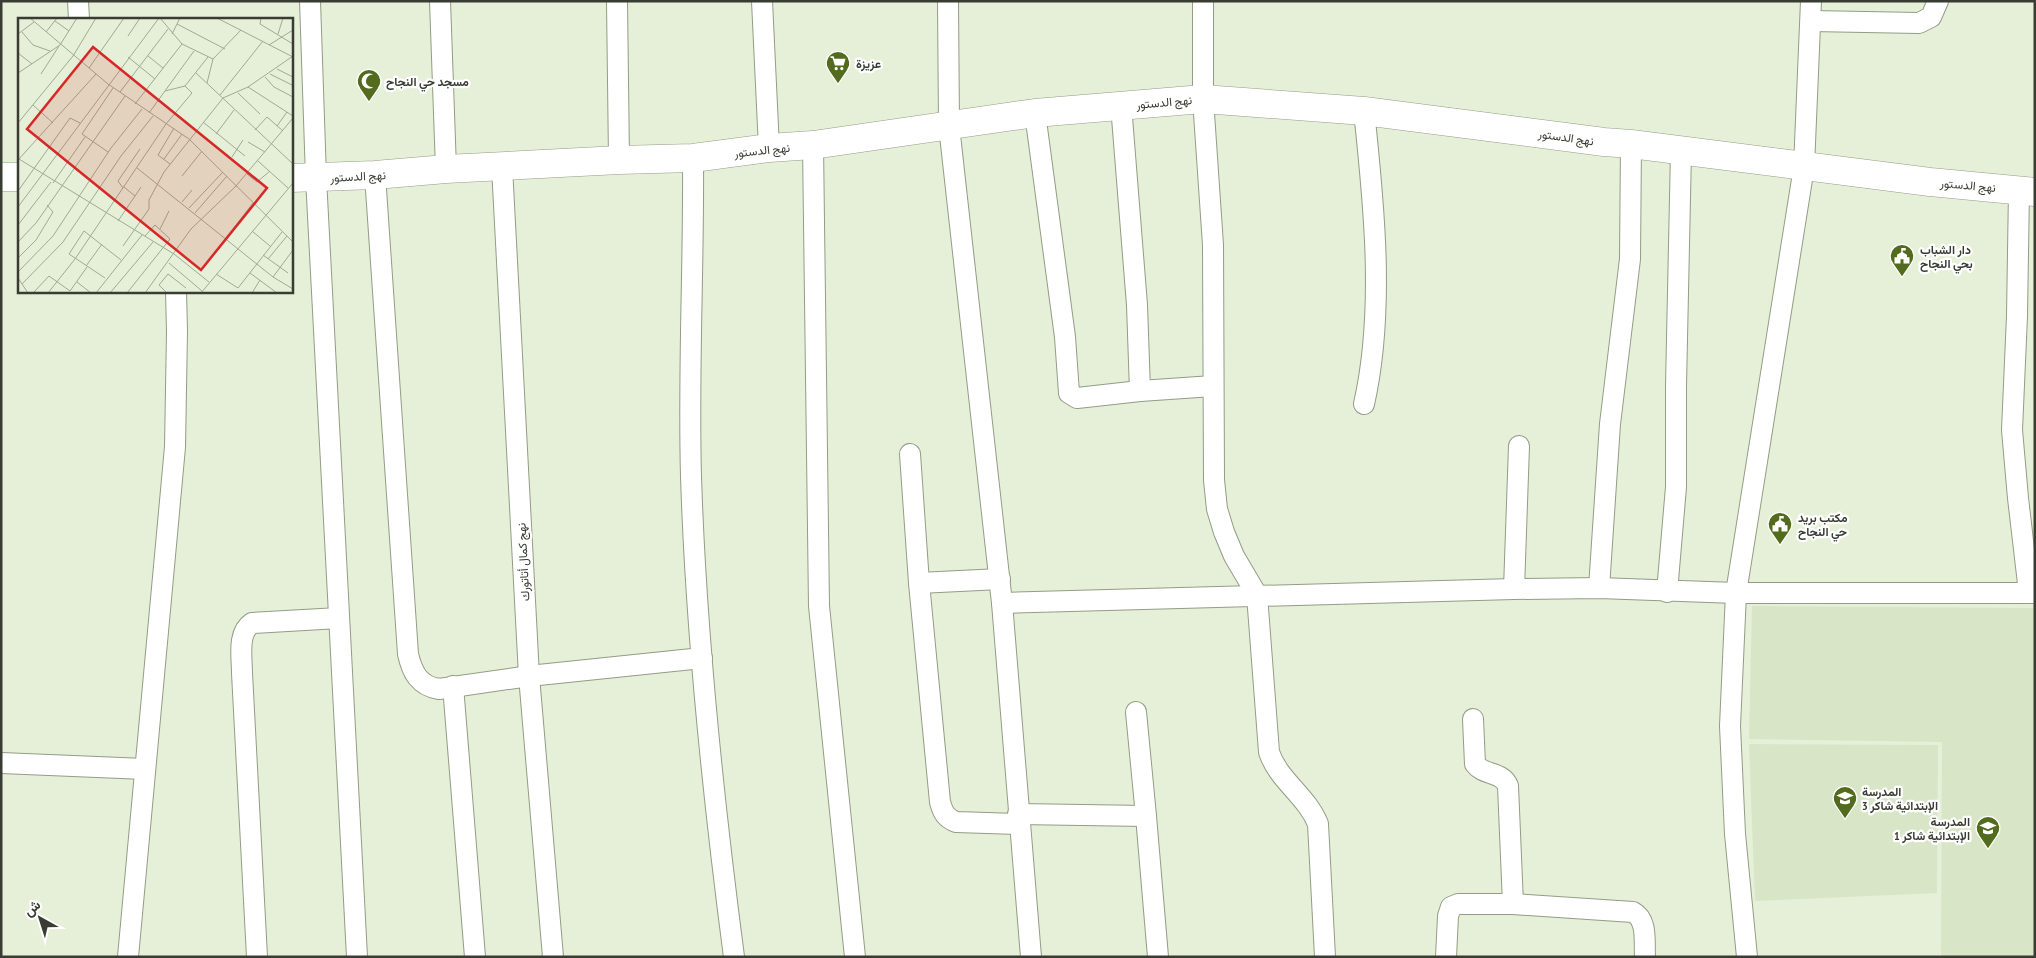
<svg xmlns="http://www.w3.org/2000/svg" width="2036" height="958" font-family="'PT Sans Narrow',Vazirmatn,sans-serif">
  <style>
    .built { fill: #d8e5c6 }
    .lines { fill: none; stroke-linecap: round; stroke-linejoin: round }
    .street-casing { stroke: #939c86; stroke-width: 22 }
    .secondary-casing { stroke: #939c86; stroke-width: 29 }
    .street { stroke: #fff; stroke-width: 20 }
    .secondary { stroke: #fff; stroke-width: 28 }
    .labels { text-anchor: middle; dominant-baseline: central; stroke-width: 4.5; stroke-linejoin: round; paint-order: stroke }
    .poi-label { font-size: 12px; font-weight: bold; fill: #383c32; stroke: #fff; text-anchor: start }
    .street-label { font-size: 12px; fill: #383c32; stroke: #fff }
    .inset-road { fill: none; stroke: #a0a896; stroke-width: 1 }
    .view { fill: #d62828; fill-opacity: 0.15; stroke: #d62828; stroke-width: 2.5 }
    .inset-edge { fill: none; stroke: #383c32; stroke-width: 2.5 }
  </style>
  <rect width="100%" height="100%" fill="#e6f0d8"/>
  <g class="built">
    <path d="M1752 606 2035 608V957H1941L1942 742 1749 739Z"/>
    <path d="M1749 744 1938 745 1937 893 1755 901Z"/>
  </g>
  <g class="lines">
    <g class="street-casing">
      <g id="street">
        <path d="M78 1 79 19"/>
        <path d="M310 1 316 178 357 957"/>
        <path d="M440 1 446 169"/>
        <path d="M617 1 619 160"/>
        <path d="M762 1 769 148"/>
        <path d="M948 1 949 126 1002 603 1031 957"/>
        <path d="M1203 1V99L1213 245 1214 480 1217 509 1224 532 1234 556 1257 595 1269 752C1278 780 1307 796 1318 824L1325 957"/>
        <path d="M1811 21 1919 23 1931 17 1938 1"/>
        <path d="M1121 105 1137 305 1140 391"/>
        <path d="M1035 113 1065 337 1069 393 1077 398 1140 391 1213 386"/>
        <path d="M813 145 819 606 855 957"/>
        <path d="M693 158C694 264 688 370 691 476 696 637 713 797 734 957"/>
        <path d="M502 167 529 676 553 957"/>
        <path d="M375 175 408 654C412 672 419 686 439 689L529 676 702 658"/>
        <path d="M2019 190 2017 316 2012 430 2018 498 2029 592"/>
        <path d="M1364 404C1385 311 1374 204 1364 111"/>
        <path d="M910 454 919 583 940 802C943 813 946 818 956 822L1019 824"/>
        <path d="M919 583 1000 579"/>
        <path d="M1599 588 1610 424 1630 259 1631 144"/>
        <path d="M1514 589 1519 446"/>
        <path d="M1667 592 1676 487V386L1681 151"/>
        <path d="M1002 603 1514 589 1599 588 1736 593H2035"/>
        <path d="M453 686 475 957"/>
        <path d="M1473 719 1475 764C1484 776 1502 771 1508 786L1513 904"/>
        <path d="M1 763 145 769"/>
        <path d="M1018 814 1146 816 1136 712"/>
        <path d="M1146 816 1158 957"/>
        <path d="M128 957 175 447 177 331 176 291"/>
        <path d="M257 957 242 673C242 657 237 633 252 623L339 618"/>
        <path d="M1446 957 1448 916 1451 907 1458 904H1513L1633 912C1648 920 1644 942 1645 957"/>
        <path d="M1747 957 1735 834 1730 726 1736 593 1804 167 1811 1"/>
      </g>
    </g>
    <g class="secondary-casing">
      <g id="secondary">
        <path d="M1 177H19"/>
        <path d="M291 178 375 175 446 169 619 160 693 158 769 148 813 145 1035 113 1203 99 1364 111 1604 142 1631 144 1930 182 2035 192"/>
      </g>
    </g>
    <use href="#street" class="street"/>
    <use href="#secondary" class="secondary"/>
  </g>
  <defs>
    <g id="supermarket-pin" transform="scale(1.25)"><path d="M0 17L-7.5 6A9.5 9.5 0 1 1 7.5 6Z" fill="#526b1d" stroke="#fff"/><path d="M-6-5.5h2.5l.6 2H6L4.5 2H-2.5L-4.4-4H-6ZM-1.5 3.2a1.3 1.3 0 1 0 .1 0ZM3 3.2a1.3 1.3 0 1 0 .1 0Z" fill="#fff"/></g>
    <g id="mosque-pin" transform="scale(1.25)"><path d="M0 17L-7.5 6A9.5 9.5 0 1 1 7.5 6Z" fill="#526b1d" stroke="#fff"/><path d="M3.5-4.9A6 6 0 1 0 3.5 4.9A5 5 0 1 1 3.5-4.9Z" fill="#fff"/></g>
    <g id="civic-pin" transform="scale(1.25)"><path d="M0 17L-7.5 6A9.5 9.5 0 1 1 7.5 6Z" fill="#526b1d" stroke="#fff"/><path d="M-.6-6.5H3V-4.5H.6V-3L4-1V1h2V6H-6V1h2V-1L-.6-3ZM-1.2 2.5V6h2.4V2.5Z" fill="#fff"/></g>
    <g id="school-pin" transform="scale(1.25)"><path d="M0 17L-7.5 6A9.5 9.5 0 1 1 7.5 6Z" fill="#526b1d" stroke="#fff"/><path d="M0-5L7-2L0 1L-7-2ZM-4 1L0 2.5L4 1V4Q0 6-4 4Z" fill="#fff"/></g>
  </defs>
  <g fill-rule="evenodd">
    <use href="#supermarket-pin" x="838" y="63"/>
    <use href="#mosque-pin" x="369" y="81"/>
    <use href="#civic-pin" x="1902" y="256"/>
    <use href="#civic-pin" x="1780" y="524"/>
    <use href="#school-pin" x="1845" y="798"/>
    <use href="#school-pin" x="1988" y="828"/>
  </g>
  <g class="labels">
    <g class="poi-label">
      <text x="856" y="63">عزيزة</text>
      <text x="386" y="81">مسجد حي النجاح</text>
      <text x="1920" y="249">دار الشباب<tspan x="1920" dy="14">بحي النجاح</tspan></text>
      <text x="1798" y="517">مكتب بريد<tspan x="1798" dy="14">حي النجاح</tspan></text>
      <text x="1862" y="791">المدرسة<tspan x="1862" dy="14">الإبتدائية شاكر 3</tspan></text>
      <text x="1970" y="821" text-anchor="end">المدرسة<tspan x="1970" dy="14">الإبتدائية شاكر 1</tspan></text>
    </g>
    <g class="street-label">
      <text transform="translate(1164 102) rotate(-5)">نهج الدستور</text>
      <text transform="translate(1566 137) rotate(8)">نهج الدستور</text>
      <text transform="translate(762 150) rotate(-6)">نهج الدستور</text>
      <text transform="translate(358 176) rotate(-3)">نهج الدستور</text>
      <text transform="translate(1968 185) rotate(5)">نهج الدستور</text>
      <text transform="translate(523 562) rotate(-93)">نهج كمال أتاتورك</text>
    </g>
  </g>
  <g transform="translate(18 18)">
    <rect width="275" height="275" fill="#e6f0d8"/>
    <path class="inset-road" d="M12 0 90 66 171 121 275 224M142 0 164 26 195 41 223 12M199 0 275 39M243 0 242 6 275 26M37 3 51 13M159 6 207 31M4 14 15 27 32 33M28 14 39 0M0 16 16 4M154 16 162 0M260 16 265 0M110 18 122 0M251 27 275 12M0 35 14 46M130 38 145 50M110 39 137 61M71 50 106 0M259 51 275 59M0 55 42 27 59 0M178 55 275 146M23 56 41 28M252 56 274 67M247 59 256 69 275 79M189 65 195 41M230 69 275 98M147 73 167 68 190 39M102 74 150 11M220 75 242 96M202 77 245 23M117 86 164 26M15 87 35 105M131 95 176 33M185 104 227 138M0 105 55 38 78 0M259 108 269 94M237 112 249 99 265 113M198 116 216 92M230 124 247 134M90 134 64 116 95 70M214 139 225 122M1 141 156 236 191 264M146 141 164 116M0 142 78 56M240 143 270 170M152 146 140 137 156 110M56 150 72 162M119 150 255 259 275 271M229 156 239 164 252 153M164 158 184 133M35 165 67 119M106 169 117 178 123 169M105 170 100 163 122 131M0 173 52 100 62 105M164 184 174 172M0 189 141 0M171 190 205 154M177 195 209 158M100 203 117 178M0 207 33 164M142 211 151 193M234 213 252 228M208 220 235 185M0 224 18 205 107 78M105 228 131 191V182L146 154 205 80 230 69 275 38M245 237 270 255M0 240 18 222 35 194 29 187M250 241 269 218M151 245 184 273M68 248 84 226M0 254 35 218 93 130 124 91M232 255 259 275M198 256 220 270 264 214M255 259 275 232M0 260 10 275M87 260 51 236 66 213 103 242M59 264 73 275M4 266 45 224 103 138 135 98M15 275 31 258 52 273 69 249M30 275 57 241 148 106 174 75 167 68M78 275 124 217M92 275 135 224M109 275 152 221 137 207 127 218M127 275 173 211 218 168 275 100M149 275 141 267 150 256 168 270M183 275 275 165M234 275 242 262"/>
    <path class="view" d="M75 29 249 170 183 252 9 111Z"/>
    <rect width="275" height="275" class="inset-edge"/>
  </g>
  <rect width="2036" height="958" fill="none" stroke="#383c32" stroke-width="5"/>
  <g transform="translate(40 918) rotate(321)" stroke="#ffffff" stroke-width="4" paint-order="stroke">
  <path d="M0-4L9 19L0 12L-9 19Z" fill="#383c32"/>
  <text y="-8" font-size="14" font-weight="bold" text-anchor="middle" fill="#383c32">ش</text>
  </g>
</svg>
